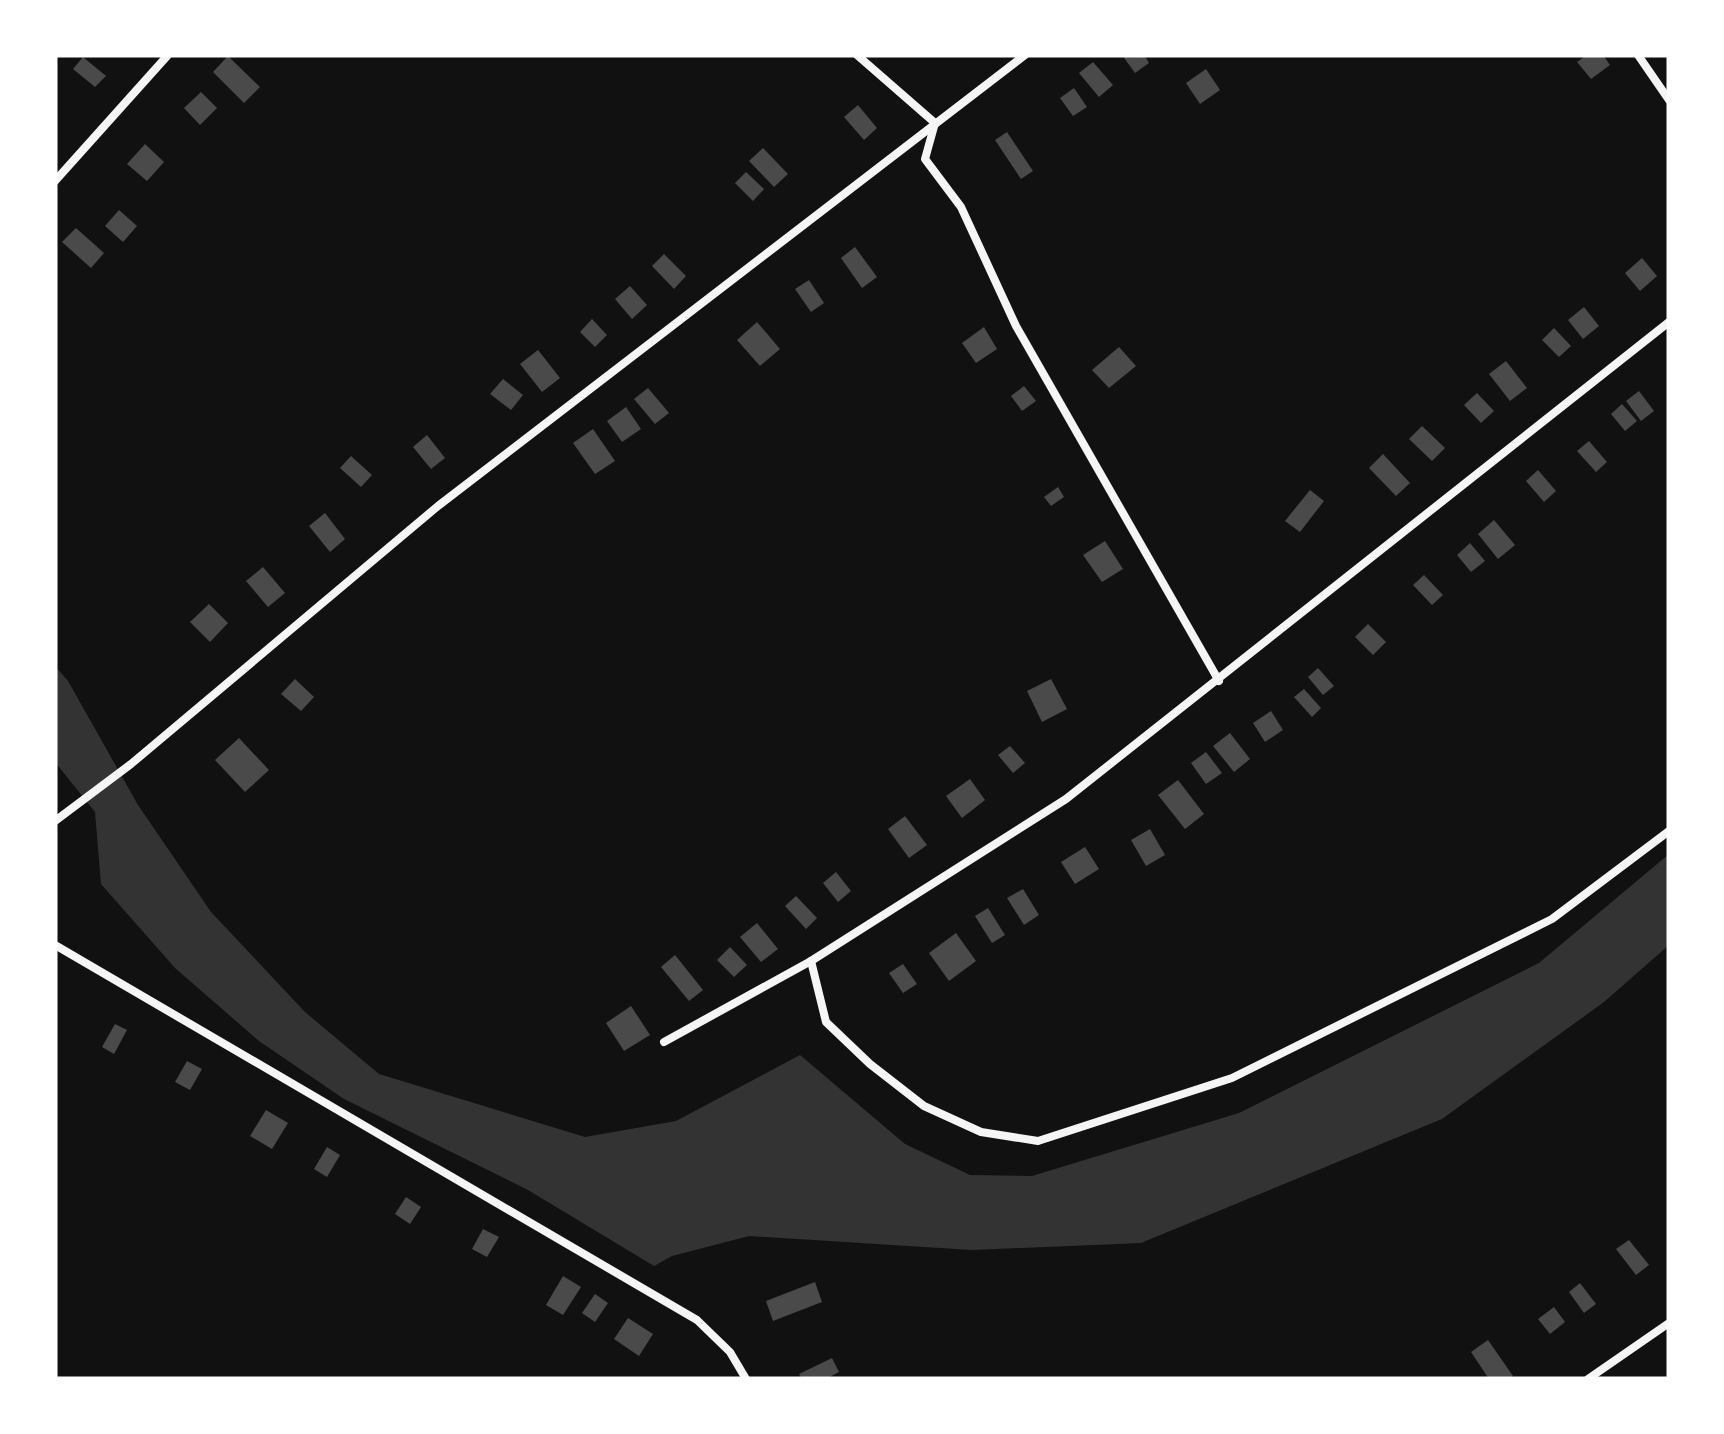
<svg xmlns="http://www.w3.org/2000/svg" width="1724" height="1434" font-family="Inter,sans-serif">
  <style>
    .water { fill: #333 }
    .building { fill: #4a4a4a }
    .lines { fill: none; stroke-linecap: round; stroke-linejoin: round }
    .minor { stroke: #f5f5f5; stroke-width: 8 }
  </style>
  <rect width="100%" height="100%" fill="#111"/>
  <path class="water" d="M55 666 68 681 138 805 211 912 305 1012 379 1074 585 1137 676 1121 800 1055 905 1144 970 1175 1032 1176 1239 1113 1539 963 1669 854V945L1604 1002 1442 1119 1141 1243 972 1250 749 1236 672 1256 654 1266 528 1190 344 1099 259 1041 175 968 101 884 95 812 55 762Z"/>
  <g class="building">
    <path d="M1122 55H1144L1149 63 1135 73Z"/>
    <path d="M1587 55H1603L1610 65 1591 79 1577 62Z"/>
    <path d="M228 56 260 87 244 103 213 72Z"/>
    <path d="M83 57 106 76 95 87 73 69Z"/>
    <path d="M1093 62 1113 85 1099 97 1079 73Z"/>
    <path d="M1206 69 1220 90 1200 104 1186 83Z"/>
    <path d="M1074 88 1087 107 1073 116 1060 98Z"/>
    <path d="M201 92 217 108 200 125 184 108Z"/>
    <path d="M858 105 877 128 864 140 844 117Z"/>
    <path d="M1007 132 1033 171 1021 179 995 140Z"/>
    <path d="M145 144 164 162 147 181 127 164Z"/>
    <path d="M763 148 788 174 774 187 749 161Z"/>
    <path d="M746 172 764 189 753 201 735 183Z"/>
    <path d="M119 210 137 226 123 242 105 226Z"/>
    <path d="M76 228 104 253 91 268 62 242Z"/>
    <path d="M855 247 877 277 862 288 841 258Z"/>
    <path d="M664 254 686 276 674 289 652 266Z"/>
    <path d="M1642 258 1657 276 1640 291 1625 273Z"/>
    <path d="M809 280 824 303 811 312 795 289Z"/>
    <path d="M630 286 647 305 632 319 615 299Z"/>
    <path d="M1584 307 1599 326 1583 339 1568 320Z"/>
    <path d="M592 319 607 335 595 347 580 332Z"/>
    <path d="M757 322 780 349 760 366 737 340Z"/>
    <path d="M984 327 997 349 976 363 962 343Z"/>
    <path d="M1554 328 1571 346 1559 357 1542 340Z"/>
    <path d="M1119 347 1136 366 1109 388 1092 370Z"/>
    <path d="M538 350 560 378 542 392 520 364Z"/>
    <path d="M1506 361 1527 388 1510 401 1489 374Z"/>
    <path d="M503 379 523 395 511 410 490 394Z"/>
    <path d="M1024 386 1036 401 1022 411 1011 396Z"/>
    <path d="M648 388 669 413 655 424 634 399Z"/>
    <path d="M1639 391 1654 411 1641 421 1626 401Z"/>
    <path d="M1477 393 1494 411 1481 423 1464 405Z"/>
    <path d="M1622 404 1637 421 1625 431 1611 414Z"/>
    <path d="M626 407 641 429 622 442 607 421Z"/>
    <path d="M1422 426 1445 448 1432 461 1409 439Z"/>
    <path d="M593 429 615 461 595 474 573 443Z"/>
    <path d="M427 435 445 458 431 469 413 447Z"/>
    <path d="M1589 441 1607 462 1596 472 1577 451Z"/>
    <path d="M1383 454 1410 483 1396 496 1369 468Z"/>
    <path d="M351 456 372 475 361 487 340 468Z"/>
    <path d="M1538 470 1556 491 1544 502 1526 481Z"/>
    <path d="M1058 487 1064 497 1051 506 1044 497Z"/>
    <path d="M1310 490 1324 501 1300 532 1285 521Z"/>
    <path d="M325 513 345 539 330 552 309 526Z"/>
    <path d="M1494 520 1515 545 1498 559 1478 534Z"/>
    <path d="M1105 541 1123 569 1102 582 1083 555Z"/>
    <path d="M1470 543 1485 561 1471 572 1457 555Z"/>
    <path d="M263 567 285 593 268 607 246 581Z"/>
    <path d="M1424 575 1443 595 1432 605 1413 585Z"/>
    <path d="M209 604 228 623 210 642 190 622Z"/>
    <path d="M1368 624 1386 642 1373 655 1355 637Z"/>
    <path d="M1318 668 1334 686 1323 695 1308 677Z"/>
    <path d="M295 679 314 697 301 711 281 694Z"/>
    <path d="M1051 679 1067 709 1042 722 1027 691Z"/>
    <path d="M1304 689 1321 708 1312 717 1294 697Z"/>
    <path d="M1271 711 1283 730 1265 742 1253 723Z"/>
    <path d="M1230 733 1250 759 1234 772 1213 746Z"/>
    <path d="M239 738 269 770 245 792 215 760Z"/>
    <path d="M1010 746 1025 763 1013 773 998 755Z"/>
    <path d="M1206 752 1222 773 1206 784 1191 763Z"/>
    <path d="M970 779 985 800 962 818 946 796Z"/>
    <path d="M1178 780 1204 814 1185 829 1158 795Z"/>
    <path d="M905 816 927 845 909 858 888 829Z"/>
    <path d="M1150 829 1165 855 1146 866 1131 840Z"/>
    <path d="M1085 847 1099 869 1075 884 1061 862Z"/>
    <path d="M836 872 851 891 838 902 823 883Z"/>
    <path d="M1023 889 1039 915 1024 925 1007 898Z"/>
    <path d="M796 896 817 918 806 929 785 906Z"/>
    <path d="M988 908 1005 935 992 943 975 916Z"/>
    <path d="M757 923 778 949 761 962 740 937Z"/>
    <path d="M956 933 976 961 949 981 929 953Z"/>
    <path d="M730 947 747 965 734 977 717 960Z"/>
    <path d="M675 955 703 990 689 1001 661 967Z"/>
    <path d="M903 964 917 984 903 993 889 973Z"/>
    <path d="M631 1006 650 1035 624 1051 606 1023Z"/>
    <path d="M115 1024 127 1030 114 1054 102 1047Z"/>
    <path d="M187 1061 202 1069 190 1090 175 1082Z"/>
    <path d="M266 1110 288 1123 272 1149 250 1136Z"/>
    <path d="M327 1147 340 1155 327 1177 314 1169Z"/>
    <path d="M406 1197 421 1207 410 1224 395 1214Z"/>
    <path d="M483 1229 499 1237 487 1257 472 1249Z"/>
    <path d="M1629 1240 1649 1265 1636 1275 1616 1249Z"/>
    <path d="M563 1276 581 1287 563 1315 546 1305Z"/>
    <path d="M815 1282 822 1302 773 1321 766 1301Z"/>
    <path d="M1580 1283 1596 1304 1584 1313 1569 1292Z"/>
    <path d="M595 1294 608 1303 595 1322 582 1313Z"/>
    <path d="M1554 1307 1565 1322 1550 1334 1538 1319Z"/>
    <path d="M628 1318 653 1334 639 1356 614 1339Z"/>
    <path d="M1488 1340 1513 1376 1508 1379H1489L1471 1352Z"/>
    <path d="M832 1358 839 1372 826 1379H802L799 1374Z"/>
  </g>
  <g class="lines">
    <g class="minor">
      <path d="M857 55 935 123 925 159 961 207 1016 326 1219 681"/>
      <path d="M1638 55 1669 100"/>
      <path d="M55 181 168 55"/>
      <path d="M55 821 131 764 438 506 1025 55"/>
      <path d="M55 945 697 1320 730 1352 746 1379"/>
      <path d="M811 961 826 1022 870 1064 924 1106 981 1132 1038 1141 1232 1078 1552 919 1669 831"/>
      <path d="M664 1042 811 961 1066 799 1669 322"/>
      <path d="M1588 1379 1669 1323"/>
    </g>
  </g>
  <rect width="1724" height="1434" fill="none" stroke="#ffffff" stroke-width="115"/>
</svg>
